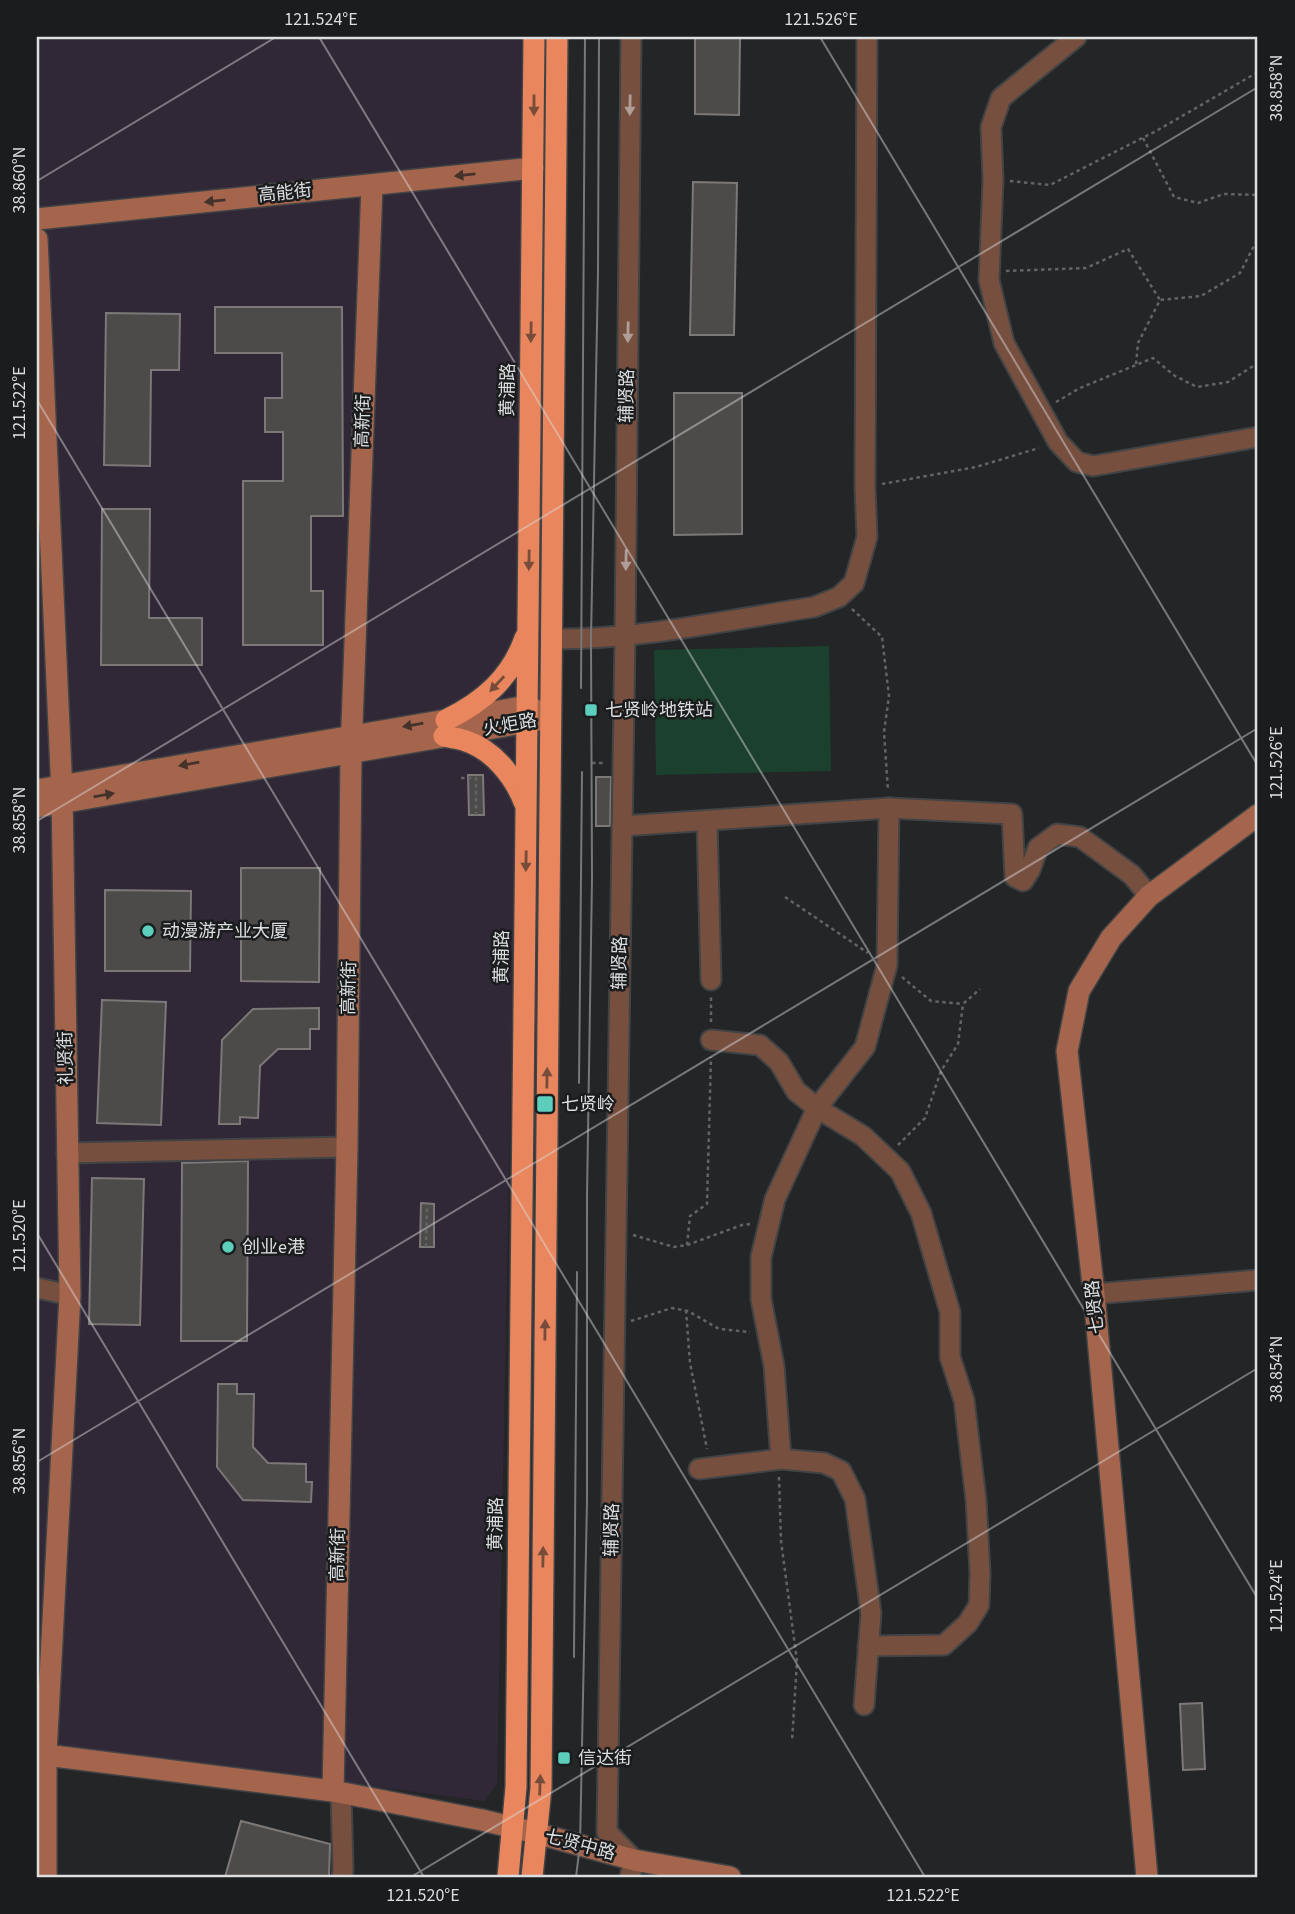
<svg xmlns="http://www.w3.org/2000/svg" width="1295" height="1914" font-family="'Source Sans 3','Noto Sans SC',sans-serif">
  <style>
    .commercial { fill: #312837 }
    .green { fill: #1b402d }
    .building { fill: #4d4a4a; stroke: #7c7878; stroke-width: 2 }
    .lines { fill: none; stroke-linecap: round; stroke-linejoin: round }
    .street-casing { stroke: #414345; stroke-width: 23 }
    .secondary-casing { stroke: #414345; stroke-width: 24 }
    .highway-casing { stroke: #414345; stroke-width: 24 }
    .path { stroke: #626466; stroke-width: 2.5; stroke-dasharray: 3.5 3.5; stroke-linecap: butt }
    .street { stroke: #774f3f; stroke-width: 19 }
    .secondary { stroke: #a5654c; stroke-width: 21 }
    .highway { stroke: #e9865d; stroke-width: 21 }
    .tram { stroke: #77787a; stroke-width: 2 }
    .oneway { fill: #774c3a }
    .oneway2 { fill: #af9e98 }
    .oneway3 { fill: #44322b }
    .ticks { fill: none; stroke: #dddee0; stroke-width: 2; stroke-opacity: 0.45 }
    .poi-dot { fill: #5ccebb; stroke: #1a1c1d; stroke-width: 2.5 }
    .labels { text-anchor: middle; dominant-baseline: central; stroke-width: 5; stroke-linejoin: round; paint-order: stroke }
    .street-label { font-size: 18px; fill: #dddee0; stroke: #1a1c1d }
    .poi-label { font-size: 18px; fill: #dddee0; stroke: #1a1c1d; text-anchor: start }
    .neatline { fill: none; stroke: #dddee0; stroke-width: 2.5 }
    .ticks-label { font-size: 18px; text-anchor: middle; fill: #dddee0 }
  </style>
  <rect width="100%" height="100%" fill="#232527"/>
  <path class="commercial" d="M37 37H522L517 763 497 1784 484 1801 58 1745 37 1739Z"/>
  <path class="green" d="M829 646 831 771 656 775 654 650Z"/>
  <g class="building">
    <path d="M695 37H740L739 115 695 114Z"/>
    <path d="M693 182 737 183 734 335H690Z"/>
    <path d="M215 307H342L343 516H311V591H323V645H243V481H283V432H265V398H282V353H215Z"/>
    <path d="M106 313 180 314 179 370H151L150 466 104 465Z"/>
    <path d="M674 393H742V534L674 535Z"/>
    <path d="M102 509H150L149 618H202V665H101Z"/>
    <path d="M468 775H483L484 815H469Z"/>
    <path d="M596 777H611L610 826H596Z"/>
    <path d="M241 868H320L319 982 241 981Z"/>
    <path d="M105 890 191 891 190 971H105Z"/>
    <path d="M102 1000 166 1002 161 1125 97 1123Z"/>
    <path d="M319 1008V1029H310V1049H278L260 1066 258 1118 240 1117V1124H219L222 1040 253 1009Z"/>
    <path d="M248 1161 247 1341H181L182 1163Z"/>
    <path d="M92 1178 144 1179 140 1325 89 1324Z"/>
    <path d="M421 1203 434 1204V1247H420Z"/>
    <path d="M218 1384H237V1394H254L253 1447 268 1463 306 1464V1482H312L311 1502 243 1500 217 1467Z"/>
    <path d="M1202 1703 1205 1769 1183 1770 1180 1704Z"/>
    <path d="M241 1821 330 1844 329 1877H225Z"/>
  </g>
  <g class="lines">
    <g class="street-casing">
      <g id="street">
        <path d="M1076 37 1001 98 991 127 993 180 989 280 1004 343 1058 442 1077 462 1093 466 1258 437"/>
        <path d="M551 639C639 640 727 620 814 607L839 597 854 583 867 537 865 487 867 37"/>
        <path d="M707 821 711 980"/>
        <path d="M622 826 889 808 1012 814 1015 877 1023 881 1030 870 1038 848 1057 834 1080 837 1132 875 1149 896"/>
        <path d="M711 1040 760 1045 779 1062 796 1091 817 1108 863 1136 900 1171 921 1213 950 1312V1357L964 1400 976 1500 980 1573 979 1605 968 1623 944 1645 868 1646"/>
        <path d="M67 1153 347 1147"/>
        <path d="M37 1288 70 1295"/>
        <path d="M1094 1294 1258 1280"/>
        <path d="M781 1459 774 1366 761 1299V1257L775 1199 817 1108 865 1047 887 965 889 808"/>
        <path d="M699 1469 781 1459 824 1463 841 1471 855 1499 871 1613 864 1705"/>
        <path d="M341 1793 343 1870 342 1877"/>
        <path d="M630 1877 634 1860 607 1832 625 636 631 37"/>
      </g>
    </g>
    <g class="secondary-casing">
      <g id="secondary">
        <path d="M37 219 533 168"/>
        <path d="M37 239 62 793 70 1295 46 1755V1877"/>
        <path d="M37 790 528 706 550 718"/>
        <path d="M37 807 545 719"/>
        <path d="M37 1752 46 1755 333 1791 482 1820 536 1833 634 1860 730 1877"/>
        <path d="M333 1791 347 1147 351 752 372 185"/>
        <path d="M1147 1877 1094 1294 1067 1051 1079 991 1111 938 1149 896 1258 815"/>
      </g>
    </g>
    <g class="highway-casing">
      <g id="highway">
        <path d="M446 720C483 702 511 678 525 638"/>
        <path d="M444 736C451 738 459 738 466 741 493 750 514 776 524 802"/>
        <path d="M508 1877 516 1787 534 37"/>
        <path d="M532 1877 541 1788 557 37"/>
      </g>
    </g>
    <g class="path">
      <path d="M1143 138 1174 197 1198 203 1224 194 1258 195"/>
      <path d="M1010 181 1050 185 1158 130 1258 72"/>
      <path d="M1006 271 1086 268 1128 249 1160 300"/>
      <path d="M1136 364 1138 343 1160 300 1201 296 1240 273 1258 238"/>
      <path d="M1056 402 1080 388 1153 358 1175 376 1197 387 1228 382 1258 363"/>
      <path d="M882 484 976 467 1039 448"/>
      <path d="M852 609 882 637 889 696 884 732 888 791"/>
      <path d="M592 763H606"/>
      <path d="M461 778H476V815"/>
      <path d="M785 897 868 953"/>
      <path d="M902 977 931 1001 963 1004"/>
      <path d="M711 1022V997"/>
      <path d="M898 1145 925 1118 941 1071 958 1044 963 1004 980 989"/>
      <path d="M633 1235 674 1247 687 1245 742 1225 750 1224"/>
      <path d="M687 1245 690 1216 707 1204 711 1057"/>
      <path d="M426 1247 427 1204"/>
      <path d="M686 1310 690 1363 707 1449"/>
      <path d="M631 1321 672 1308 688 1311 719 1329 750 1332"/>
      <path d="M779 1477 781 1541 797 1661 792 1741"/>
    </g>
    <use href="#street" class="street"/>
    <use href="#secondary" class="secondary"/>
    <use href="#highway" class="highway"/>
    <g class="tram">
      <path d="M581 688 585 37"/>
      <path d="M579 1083 582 772"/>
      <path d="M574 1657 577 1272"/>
      <path d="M576 1877 580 1845 587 1501V1196L592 879 591 639 598 272 599 37"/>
    </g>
  </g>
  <defs><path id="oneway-solid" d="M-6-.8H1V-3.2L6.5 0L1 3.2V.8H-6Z" transform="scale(1.75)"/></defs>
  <g class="oneway">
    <use href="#oneway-solid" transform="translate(534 105) rotate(90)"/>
    <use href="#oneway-solid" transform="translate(531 332) rotate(91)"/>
    <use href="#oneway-solid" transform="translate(529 560) rotate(91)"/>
    <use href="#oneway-solid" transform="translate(497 684) rotate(133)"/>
    <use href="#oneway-solid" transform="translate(526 861) rotate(91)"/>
    <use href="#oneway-solid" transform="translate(547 1078) rotate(-89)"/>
    <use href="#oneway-solid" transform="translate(545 1330) rotate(-89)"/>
    <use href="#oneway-solid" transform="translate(543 1557) rotate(-89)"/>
    <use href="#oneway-solid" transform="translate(540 1785) rotate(-88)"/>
  </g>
  <g class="oneway2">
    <use href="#oneway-solid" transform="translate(630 105) rotate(91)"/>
    <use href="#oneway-solid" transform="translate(628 332) rotate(91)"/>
    <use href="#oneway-solid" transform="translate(626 560) rotate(91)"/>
  </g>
  <g class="oneway3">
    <use href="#oneway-solid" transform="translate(465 175) rotate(174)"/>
    <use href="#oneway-solid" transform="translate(215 201) rotate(174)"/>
    <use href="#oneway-solid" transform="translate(413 725) rotate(170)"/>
    <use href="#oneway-solid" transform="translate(189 764) rotate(170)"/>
    <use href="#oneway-solid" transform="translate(104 795) rotate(-10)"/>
  </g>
  <path class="ticks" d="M319 37 1258 1599M820 37 1258 766M37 181 276 37M37 400 925 1877M37 821 1258 87M37 1233 424 1877M37 1462 1258 728M411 1877 1258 1368"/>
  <g class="poi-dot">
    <rect x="584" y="703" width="14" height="14" rx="3.5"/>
    <circle cx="148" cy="931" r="7"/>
    <rect x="536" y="1095" width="18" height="18" rx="3.5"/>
    <circle cx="228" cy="1247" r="7"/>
    <rect x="557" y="1751" width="14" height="14" rx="3.5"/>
  </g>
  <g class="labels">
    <g class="street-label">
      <text transform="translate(285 193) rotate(-6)">高能街</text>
      <text transform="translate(508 390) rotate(-89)">黄浦路</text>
      <text transform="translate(627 396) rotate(-89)">辅贤路</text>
      <text transform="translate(363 421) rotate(-88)">高新街</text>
      <text transform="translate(510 725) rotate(-10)">火炬路</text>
      <text transform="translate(502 957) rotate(-89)">黄浦路</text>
      <text transform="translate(620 963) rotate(-89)">辅贤路</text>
      <text transform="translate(349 988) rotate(-89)">高新街</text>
      <text transform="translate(66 1058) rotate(-91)">礼贤街</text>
      <text transform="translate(1095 1307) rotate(-96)">七贤路</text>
      <text transform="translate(496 1524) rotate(-89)">黄浦路</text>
      <text transform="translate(612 1530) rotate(-89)">辅贤路</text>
      <text transform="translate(338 1555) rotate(-89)">高新街</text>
      <text transform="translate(580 1845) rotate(15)">七贤中路</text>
    </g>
    <g class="poi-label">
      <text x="605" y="710">七贤岭地铁站</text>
      <text x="162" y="931">动漫游产业大厦</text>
      <text x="561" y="1104">七贤岭</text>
      <text x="242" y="1247">创业e港</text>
      <text x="578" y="1758">信达街</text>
    </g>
  </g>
  <rect width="1295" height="1914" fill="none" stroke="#1a1c1d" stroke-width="77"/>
  <rect x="38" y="38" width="1218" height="1838" class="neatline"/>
  <g class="ticks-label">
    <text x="321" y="25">121.524°E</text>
    <text x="821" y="25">121.526°E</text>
    <text transform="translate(1276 88) rotate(-90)" y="6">38.858°N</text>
    <text transform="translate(19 180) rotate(-90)" y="6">38.860°N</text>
    <text transform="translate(19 403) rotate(-90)" y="6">121.522°E</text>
    <text transform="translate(1276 763) rotate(-90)" y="6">121.526°E</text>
    <text transform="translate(19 820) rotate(-90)" y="6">38.858°N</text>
    <text transform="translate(19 1236) rotate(-90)" y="6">121.520°E</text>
    <text transform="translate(1276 1369) rotate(-90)" y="6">38.854°N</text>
    <text transform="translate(19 1461) rotate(-90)" y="6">38.856°N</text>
    <text transform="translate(1276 1596) rotate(-90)" y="6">121.524°E</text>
    <text x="423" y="1901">121.520°E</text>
    <text x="923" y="1901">121.522°E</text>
  </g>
</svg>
